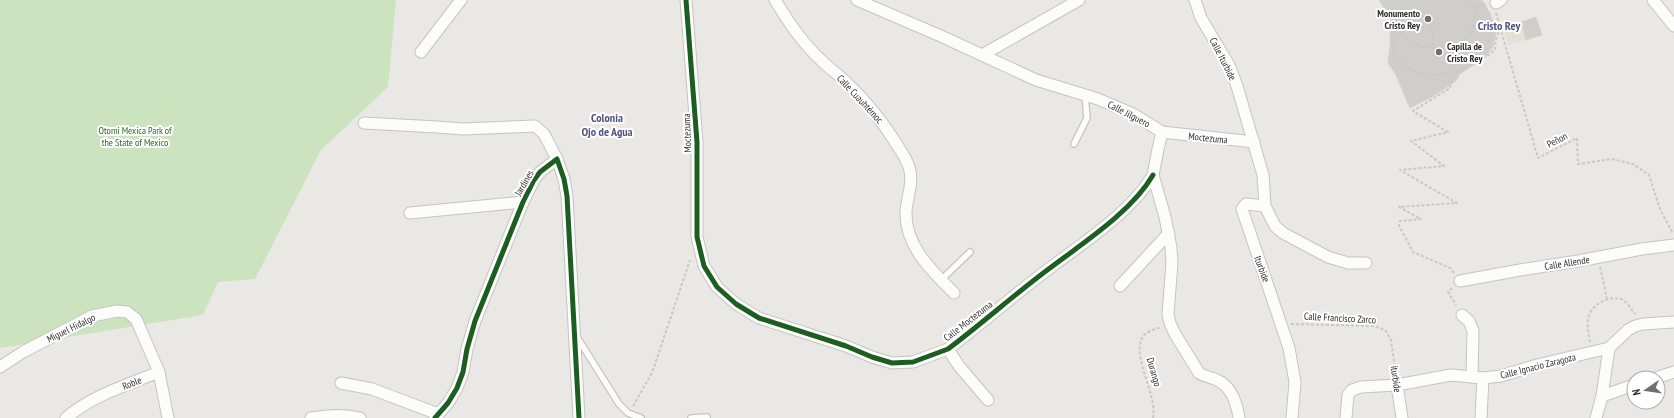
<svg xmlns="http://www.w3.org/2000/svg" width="1674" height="418" font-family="'PT Sans Narrow',sans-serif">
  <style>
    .education { fill: #e4e0d3 }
    .green { fill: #cce3c0 }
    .building { fill: #cfceca; stroke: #d5d4d0 }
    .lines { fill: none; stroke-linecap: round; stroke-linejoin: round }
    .service-casing { stroke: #c4c4c3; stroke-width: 8 }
    .minor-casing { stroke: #c4c4c3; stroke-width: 13 }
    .path { stroke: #c8c8c8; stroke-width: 2; stroke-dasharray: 3 2; stroke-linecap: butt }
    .service { stroke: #fcfcfb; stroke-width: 5.5 }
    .minor { stroke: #fcfcfb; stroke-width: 11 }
    .cycleway-casing { stroke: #fff; stroke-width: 8 }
    .cycleway { stroke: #1b5e20; stroke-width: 5 }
    .poi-dot { fill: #6f6e6d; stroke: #fff; stroke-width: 1.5 }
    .labels { text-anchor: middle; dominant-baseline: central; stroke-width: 4; stroke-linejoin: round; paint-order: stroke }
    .poi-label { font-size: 10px; font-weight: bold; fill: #2d2d2d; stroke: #fff; text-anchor: end }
    .street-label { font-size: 10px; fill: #2d2d2d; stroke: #fff }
    .park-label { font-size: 10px; fill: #2b6721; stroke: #fff }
    .quarter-label { font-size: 12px; font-weight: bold; fill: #50557b; stroke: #fff }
  </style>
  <rect width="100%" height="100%" fill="#eae8e4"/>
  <path class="education" d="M1536 17 1542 35 1509 45 1503 28Z"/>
  <path class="green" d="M0 0H396L388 87 321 150 255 279 218 282 203 315 0 348Z"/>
  <g class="building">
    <path d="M1379 0H1482L1490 13 1496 32 1493 47 1485 57 1460 74 1456 81 1432 97 1410 108 1395 73 1388 63 1390 47V17Z"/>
    <path d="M1536 17 1542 35 1526 40 1521 22Z"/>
  </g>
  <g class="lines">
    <g class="service-casing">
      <g id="service">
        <path d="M1074 144 1087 118 1085 95"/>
        <path d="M941 280 970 252"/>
        <path d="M577 337 619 404 628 413 641 418"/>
        <path d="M691 418 707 417"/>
      </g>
    </g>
    <g class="minor-casing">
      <g id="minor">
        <path d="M686 0 697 142V237L704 266 717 287 736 304 759 318 846 346 872 357 892 363 913 362 948 349C984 322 1017 292 1054 265 1086 241 1132 211 1153 175"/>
        <path d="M775 0C788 21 802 43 821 60 829 69 840 75 848 84 866 101 881 120 894 140 899 149 906 157 909 167 914 182 907 196 906 212 905 246 931 270 954 293"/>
        <path d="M857 0 943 37 1036 80 1098 99 1133 114 1162 132 1254 142"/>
        <path d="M1195 0 1201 18 1229 65 1237 86 1263 175 1265 206 1275 226 1283 233 1328 257 1348 263H1366"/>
        <path d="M1653 0 1674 26"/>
        <path d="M1496 3 1501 0"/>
        <path d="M421 52 461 0"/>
        <path d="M982 55 1079 0"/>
        <path d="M364 123 437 127 463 129 535 126 544 134 557 159"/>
        <path d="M1162 132 1158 149 1153 175 1165 217 1171 248 1172 263 1168 314 1170 323 1175 334 1199 373C1205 377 1211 377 1217 380 1232 387 1237 404 1239 418"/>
        <path d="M1265 206 1246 204 1242 209 1289 348 1295 382 1292 418"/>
        <path d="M410 213 523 202"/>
        <path d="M1460 281 1520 270 1578 261 1642 249 1674 245"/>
        <path d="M1120 286 1169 233"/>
        <path d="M1462 315 1469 321 1473 331 1472 377"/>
        <path d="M948 349 959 366 988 400"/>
        <path d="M0 367 23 352 92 316 117 311 127 312 136 319 159 372 168 418"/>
        <path d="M1656 378 1674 372"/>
        <path d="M341 383 372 389 438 414"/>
        <path d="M1397 385 1402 418"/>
        <path d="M1602 396 1634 385"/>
        <path d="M66 418C93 395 127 385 159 372"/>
        <path d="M311 418C327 415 344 414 360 418"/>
        <path d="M435 418 448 403 457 388 463 372 467 349 475 321 523 202 534 180 540 172 557 159 564 179 567 196 579 418"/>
        <path d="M1346 418 1348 395 1352 390 1361 387 1397 385 1451 375 1483 378 1501 376 1537 365 1609 348 1628 330 1635 326 1643 324 1674 322"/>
        <path d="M1481 418 1483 378"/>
        <path d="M1596 418 1602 396 1609 348"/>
      </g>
    </g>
    <g class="path">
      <path d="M1469 0 1476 7"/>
      <path d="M1496 13 1538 158 1577 138 1578 164 1612 159 1633 164 1649 175 1660 209 1673 234"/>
      <path d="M1395 24C1399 30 1403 37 1409 41 1426 52 1460 50 1471 31 1475 24 1473 15 1476 7L1479 5 1486 4"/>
      <path d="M1395 24 1394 56C1398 60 1403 65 1408 68 1436 85 1473 68 1495 50L1496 38 1501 28"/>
      <path d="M1432 27 1434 48"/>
      <path d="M1600 267 1607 299"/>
      <path d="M1454 273 1450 268 1413 252 1399 226 1400 221 1421 219 1399 207 1457 203 1400 170 1444 166 1411 141 1448 132 1413 111 1450 88 1451 82 1457 72"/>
      <path d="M1452 288 1448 292 1456 305"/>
      <path d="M1291 324 1375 326 1386 331 1391 340 1396 375"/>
      <path d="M1590 342C1589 335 1587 327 1588 320 1589 306 1607 295 1621 299 1627 301 1631 309 1635 314"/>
      <path d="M633 406 652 373 690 260"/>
      <path d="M1153 418C1158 394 1129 354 1144 335 1148 331 1155 329 1161 327"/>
    </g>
    <use href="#service" class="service"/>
    <use href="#minor" class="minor"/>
    <g class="cycleway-casing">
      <g id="cycleway">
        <path d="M686 0 697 142V237L704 266 717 287 736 304 759 318 846 346 872 357 892 363 913 362 948 349C984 322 1017 292 1054 265 1086 241 1132 211 1153 175"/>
        <path d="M435 418 448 403 457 388 463 372 467 349 475 321 523 202 534 180 540 172 557 159 564 179 567 196 579 418"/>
      </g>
    </g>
    <use href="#cycleway" class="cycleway"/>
  </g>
  <g class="poi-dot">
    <circle cx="1428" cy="19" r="4"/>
    <circle cx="1439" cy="52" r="4"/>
  </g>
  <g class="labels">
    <g class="poi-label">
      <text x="1420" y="13">Monumento<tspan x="1420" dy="12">Cristo Rey</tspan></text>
      <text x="1447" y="46" text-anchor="start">Capilla de<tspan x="1447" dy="12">Cristo Rey</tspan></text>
    </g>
    <g class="street-label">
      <text transform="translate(1223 59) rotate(63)">Calle Iturbide</text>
      <text transform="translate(860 99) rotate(47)">Calle Cuauhtémoc</text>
      <text transform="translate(1129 114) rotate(27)">Calle Jilguero</text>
      <text transform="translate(687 133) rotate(-92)">Moctezuma</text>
      <text transform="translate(1208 138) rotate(6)">Moctezuma</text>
      <text transform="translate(1557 140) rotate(-27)">Peñon</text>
      <text transform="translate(524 183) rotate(-60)">Jardines</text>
      <text transform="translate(1567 263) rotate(-9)">Calle Allende</text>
      <text transform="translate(1262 269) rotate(70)">Iturbide</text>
      <text transform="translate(1340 318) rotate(3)">Calle Francisco Zarco</text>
      <text transform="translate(968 321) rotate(-38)">Calle Moctezuma</text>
      <text transform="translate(71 328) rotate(-26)">Miguel Hidalgo</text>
      <text transform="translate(1538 366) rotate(-14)">Calle Ignacio Zaragoza</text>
      <text transform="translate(1154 372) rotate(74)">Durango</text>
      <text transform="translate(1396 379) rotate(82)">iturbide</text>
      <text transform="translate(132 383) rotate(-22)">Roble</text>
    </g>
    <g class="park-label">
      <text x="135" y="130">Otomi Mexica Park of<tspan x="135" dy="12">the State of Mexico</tspan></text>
    </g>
    <g class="quarter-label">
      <text x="1499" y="25">Cristo Rey</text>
      <text x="607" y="117">Colonia<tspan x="607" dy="14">Ojo de Agua</tspan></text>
    </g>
  </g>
  <g transform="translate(1646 390) rotate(257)"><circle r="19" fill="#ffffff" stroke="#ababab"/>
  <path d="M0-3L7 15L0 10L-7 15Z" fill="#6f6e6d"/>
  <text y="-6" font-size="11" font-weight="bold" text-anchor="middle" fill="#2d2d2d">N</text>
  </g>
</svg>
